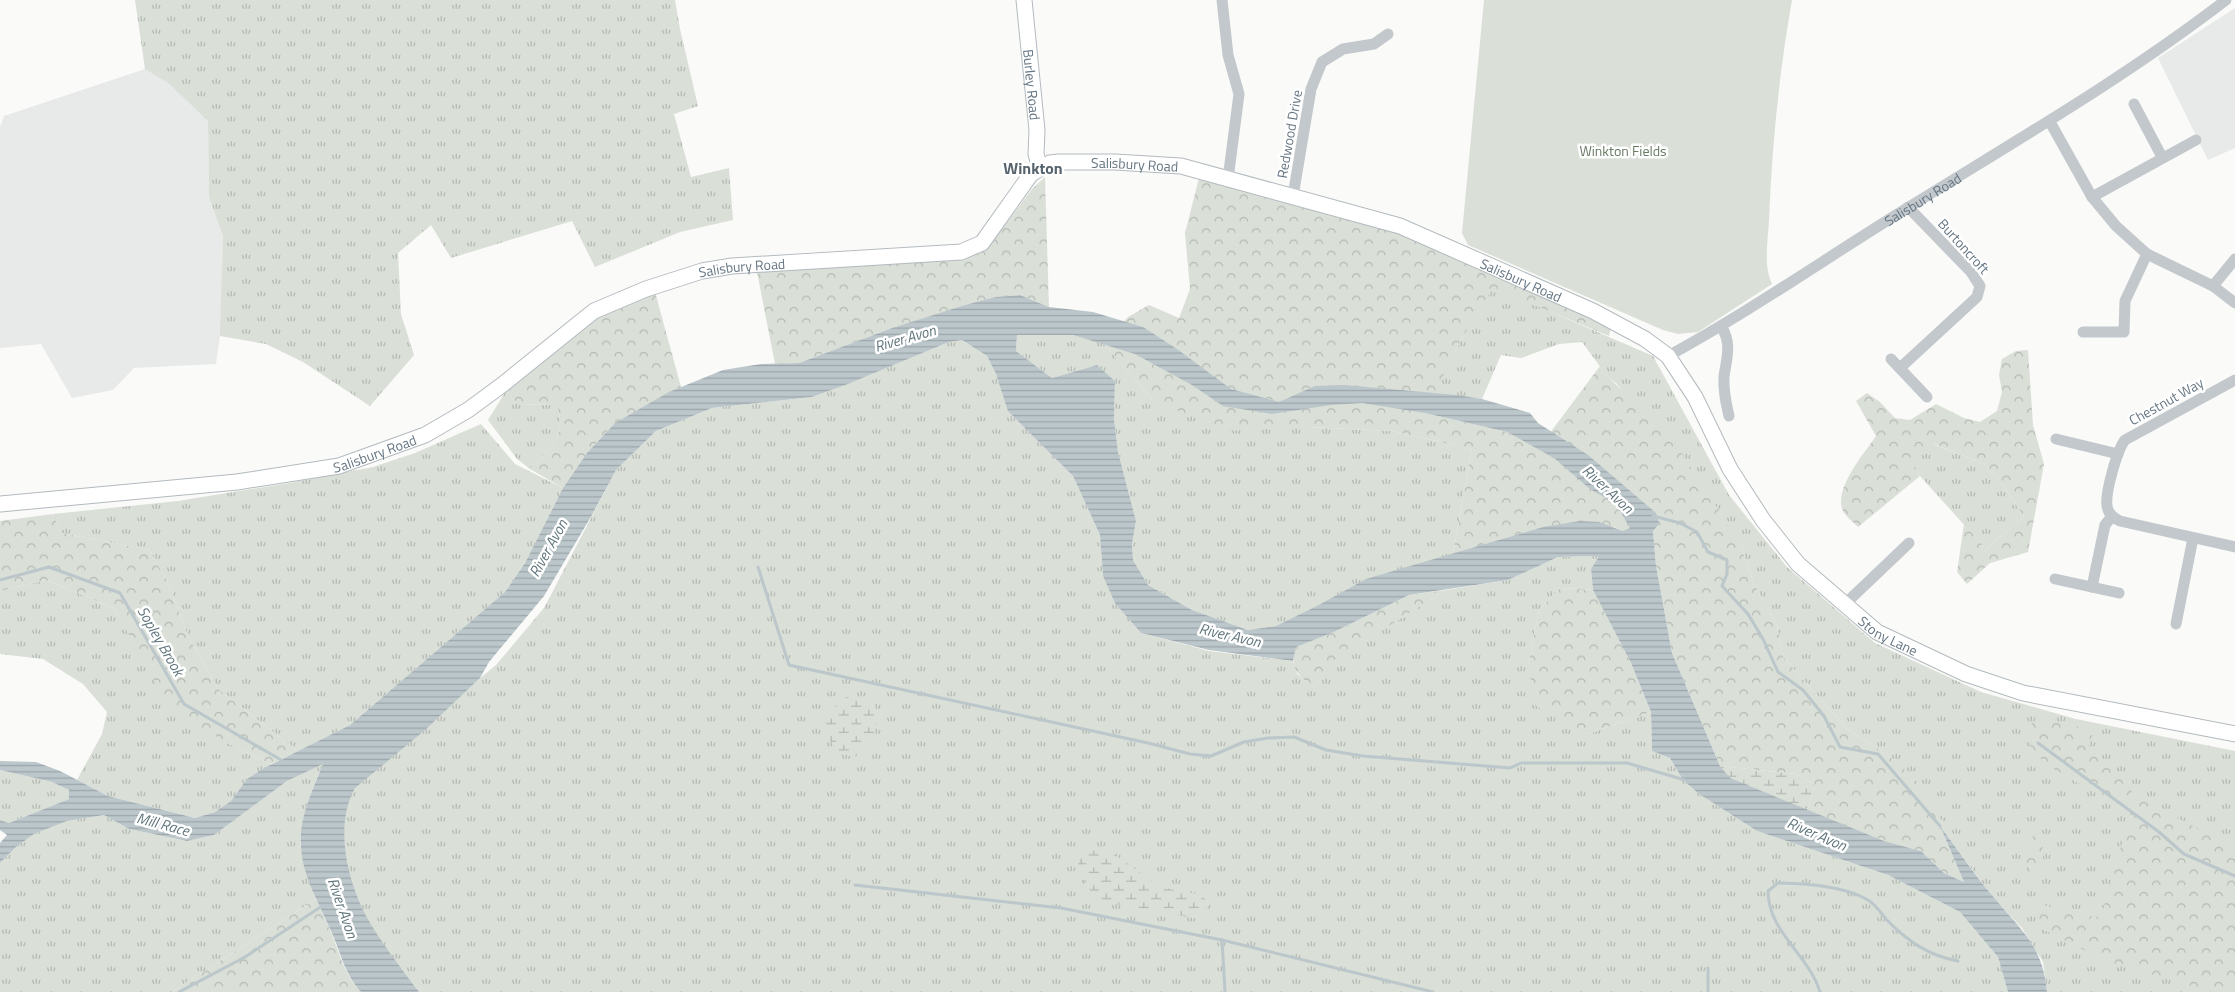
<svg xmlns="http://www.w3.org/2000/svg" width="2235" height="992" font-family="'Titillium Web',sans-serif">
  <style>
    .built { fill: #e8e9e9 }
    .grass { fill: url(#grass-tufts) }
    .forest { fill: url(#forest-crowns) }
    .wetland { fill: url(#wetland-marsh) }
    .green { fill: #dadfd7 }
    .water { fill: url(#water-rules); fill-rule: evenodd }
    .lines { fill: none; stroke-linecap: round; stroke-linejoin: round }
    .stream { stroke: #bbc7cb; stroke-width: 3 }
    .secondary-casing { stroke: #b3babf; stroke-width: 17 }
    .street { stroke: #c3c8cc; stroke-width: 11 }
    .secondary { stroke: #fff; stroke-width: 15 }
    .labels { text-anchor: middle; dominant-baseline: central; stroke-width: 5; stroke-linejoin: round; paint-order: stroke }
    .street-label { font-size: 14px; fill: #657683; stroke: #fff }
    .park-label { font-size: 14px; fill: #687a64; stroke: #fff }
    .water-label { font-size: 15px; font-style: italic; fill: #60757c; stroke: #fff }
    .quarter-label { font-size: 16px; font-weight: bold; fill: #57646e; stroke: #fff }
  </style>
  <defs>
    <pattern id="grass-tufts" width="24" height="20" patternUnits="userSpaceOnUse" patternTransform="scale(1.25)"><rect width="24" height="20" fill="#dadfd7"/><path d="M3 7l-1-3M5 7V3M7 7l1-3M15 17l-1-3M17 17v-4M19 17l1-3" fill="none" stroke="#b4b9b4"/></pattern>
    <pattern id="forest-crowns" width="20" height="18" patternUnits="userSpaceOnUse" patternTransform="scale(1.25)"><rect width="20" height="18" fill="#dadfd7"/><path d="M2 6a3 3 0 1 1 6 0M12 15a3 3 0 1 1 6 0" fill="none" stroke="#b4b9b4"/></pattern>
    <pattern id="wetland-marsh" width="20" height="14" patternUnits="userSpaceOnUse" patternTransform="scale(1.25)"><rect width="20" height="14" fill="#dadfd7"/><path d="M1 5h8M5 5V1M11 12h8M15 12V8" fill="none" stroke="#b4b9b4"/></pattern>
    <pattern id="water-rules" width="6" height="5" patternUnits="userSpaceOnUse" patternTransform="scale(1.25)"><rect width="6" height="5" fill="#bbc7cb"/><path d="M0 2.5h6" fill="none" stroke="#9ca6aa"/></pattern>
  </defs>
  <rect width="100%" height="100%" fill="#fafaf8"/>
  <g class="built">
    <path d="M2235 8V148L2208 160 2158 58Z"/>
    <path d="M145 69 169 84 208 121 209 197 223 236 222 321 216 364 134 368 113 390 72 398 41 344 0 348V127L4 116Z"/>
  </g>
  <g class="grass">
    <path d="M135 0H675L680 29 698 106 674 114 691 177 729 168 733 220 680 232 595 267 572 221 451 258 431 225 398 253 401 314 414 355 370 406 303 362 266 344 220 336 223 236 209 197 208 121 169 84 145 69Z"/>
    <path d="M1493 287 1653 356 1729 495 1787 567 1875 643 1981 692 2076 719 2235 751V992H2047L2043 962 2022 928 1995 900 1940 826 1942 821 1895 760 1847 729 1783 657 1777 625 1754 584 1741 547 1617 384 1607 376 1582 342 1559 344 1521 358 1501 355 1482 399 1434 393 1461 340Z"/>
    <path d="M1017 335H1073L1103 343 1153 400 1309 427 1392 431 1472 449 1453 554 1416 566 1276 626 1248 630 1192 610 1148 585 1133 560 1132 544 1136 521 1118 452 1114 419 1115 381 1097 365 1052 378 1016 351Z"/>
    <path d="M962 340 987 356 996 374 1009 411 1073 476 1100 535 1103 576 1116 603 1141 633 1209 651 1293 661 1297 674 1314 687 1330 662 1446 590 1508 580 1558 557 1597 556 1598 558 1591 569 1593 590 1560 588 1539 610 1528 666 1588 734 1651 712 1652 751 1670 758 1683 780 1699 794 1757 831 1888 875 1960 912 1998 957 2008 992H414L354 906 338 840 344 791 496 665 544 608 616 470 656 431 712 408 812 397 848 384 949 342Z"/>
    <path d="M506 391 518 404 557 405C567 440 552 444 530 469L517 459 488 420Z"/>
    <path d="M481 424 515 464 563 488 525 563 505 592 350 725 298 751 218 689 188 636 169 584 149 550 61 533 53 514 178 501 289 483 373 467 415 453Z"/>
    <path d="M1933 444 1984 464 2004 486 2024 517 1986 549 1910 465Z"/>
    <path d="M46 580 114 608 127 631 225 742 271 764 247 779 231 801 215 812 195 818 108 796 77 780 102 734 107 712 83 684 43 659 0 654V591Z"/>
    <path d="M324 763C313 784 297 826 301 850 304 867 311 883 316 899L172 992H0V863L16 847 34 834 67 821 104 815 129 829 187 841 214 835 287 781Z"/>
    <path d="M0 770 52 782 69 790V799L9 823 0 820Z"/>
  </g>
  <g class="forest">
    <path d="M1045 177 1049 307 1020 295 995 297 892 328 799 363 775 364 757 272 964 257 990 245 1032 189Z"/>
    <path d="M1199 178 1394 230 1484 268 1611 328 1609 336 1493 288 1461 340 1425 413 1507 432 1538 449 1600 366 1607 376 1669 434 1713 501 1741 547 1754 584 1777 625 1783 657 1847 729 1895 760 1917 782 1942 821 1940 826 1964 882 1944 873 1921 851 1884 841 1807 811 1815 785 1797 774 1720 766 1672 653 1656 566 1653 531H1623L1614 527H1543L1453 554 1472 449 1392 431 1309 427 1225 431 1153 400 1103 343 1128 317 1149 305 1179 318 1190 289 1185 233Z"/>
    <path d="M655 292 681 387 615 423 587 453 563 488 530 469C552 444 567 440 557 405L518 404 506 391 590 321Z"/>
    <path d="M2028 350 2033 425 2044 464 2028 552 1990 563 1967 584 1957 572 1964 524 1986 549 2024 517 2004 486 1984 464 1934 444 1911 465 1920 476 1858 527C1854 523 1848 518 1844 513 1831 491 1864 454 1876 436L1856 401 1867 393 1880 402 1895 418 1910 420 1936 404 1964 418 1980 422 1997 411 2002 392 1999 375 2002 359 2016 351Z"/>
    <path d="M53 514 61 533 149 550 169 584 188 636 218 689 298 751 271 764 225 742 169 707 114 608 46 580 0 591V521Z"/>
    <path d="M1560 588 1593 590 1631 663 1651 712 1588 734 1536 706 1528 666 1539 610Z"/>
    <path d="M1446 590 1331 662 1314 687C1296 674 1291 670 1295 647L1334 632 1409 595Z"/>
    <path d="M2046 719 2084 728 2093 736 2087 750 2124 779 2135 797 2235 847V992H2212L2106 961 2036 926 2041 904 2076 915 2101 917 2131 811C2106 795 2047 773 2033 749 2028 741 2030 732 2032 723Z"/>
    <path d="M2035 835 2041 839 2043 850V869L2030 872 2026 861 2027 841Z"/>
    <path d="M316 899C321 910 326 920 331 932 340 954 344 974 361 992H172Z"/>
  </g>
  <g class="wetland">
    <path d="M846 697 874 704C884 722 870 746 855 757 833 753 829 741 824 721L833 708Z"/>
    <path d="M1720 766 1797 774 1815 785 1807 811 1730 779Z"/>
    <path d="M1102 848 1123 860 1159 887 1203 895 1208 906 1199 919C1183 917 1169 912 1154 910 1129 906 1098 907 1084 882 1080 875 1079 864 1076 856Z"/>
  </g>
  <path class="green" d="M1484 0H1792C1779 73 1772 146 1769 220 1768 241 1763 265 1772 284L1698 332 1678 334 1663 330 1468 245 1462 233Z"/>
  <path class="water" d="M1020 295 1049 307 1093 312 1143 327 1177 349 1231 389 1257 396 1279 402 1315 386 1344 385 1457 395 1482 399 1530 413 1538 423 1588 455 1656 513 1659 524 1653 531 1656 566 1672 653 1720 766 1730 778 1884 841 1921 851 1944 873 1964 882 1940 826C1959 851 1976 877 1996 900 2023 932 2043 947 2047 992H2008L1998 957 1960 912 1888 875 1757 831 1699 794 1683 780 1670 758 1652 751 1651 712 1631 663 1593 590 1591 569 1598 558 1597 556 1558 557 1508 580 1409 595 1334 632 1296 647 1293 661 1209 650 1141 633 1115 603 1103 576 1100 535 1073 476 1008 411 996 374 987 356 962 340 949 342 848 384 812 397 712 408 656 431 616 470 592 515 544 596 489 662 480 678 424 731 355 788C335 823 346 875 363 910 376 936 401 968 419 992H361C344 973 341 953 331 931 320 905 303 877 301 848 298 819 313 789 323 764L287 781 214 835 187 841 129 829 104 815 67 821 34 834 16 847 0 863V843L7 835 0 830V820L9 823 69 799V790L52 782 0 770V761L36 762 60 771 108 796 195 818 215 812 231 801 247 779 264 768 350 725 505 592 525 563 563 488 587 453 615 423 669 392 723 370 761 364 799 363 892 328 962 306 995 297ZM1017 335H1073L1135 354 1192 385 1223 406 1272 414 1331 405 1362 403 1425 413 1507 432 1554 458 1590 489 1616 504 1630 528 1623 531 1599 522 1580 521 1543 527 1366 579 1317 606 1276 626 1248 630 1192 610 1148 585 1133 560 1132 544 1136 521 1118 452 1114 419 1115 381 1097 365 1052 378 1016 351Z"/>
  <g class="lines">
    <g class="stream">
      <path d="M1653 516 1680 523 1697 532 1708 552 1727 560V574L1722 586 1748 614 1763 639 1778 672 1803 690 1824 716 1840 747 1878 754 1940 826"/>
      <path d="M758 567 789 665 1148 743 1190 754 1211 756 1244 742 1268 738 1294 737 1326 750 1363 756 1510 768 1521 763H1627L1685 780"/>
      <path d="M0 580 49 567 120 593 184 704 283 761"/>
      <path d="M2038 743 2159 832 2184 854 2235 876"/>
      <path d="M855 885 1061 908 1222 940 1433 992"/>
      <path d="M1222 940 1225 992"/>
      <path d="M179 992 245 957 322 906"/>
      <path d="M1708 992V968"/>
      <path d="M1820 992C1809 955 1768 932 1768 891L1778 883C1806 884 1843 885 1868 900 1875 904 1881 913 1886 919 1907 941 1929 956 1958 961"/>
    </g>
    <g class="secondary-casing">
      <g id="secondary">
        <path id="s2" d="M1024 0 1037 130 1036 154 1040 168"/>
        <path id="s3" d="M0 504 237 482 339 466 425 435 468 410 502 385 594 311 646 289 702 271 732 266 961 252 982 243 1031 174 1050 163 1059 162H1115L1181 166 1400 226 1593 311 1645 339 1668 356 1695 397 1730 469 1763 520 1798 564 1877 632 1966 674 2023 693 2235 734"/>
      </g>
    </g>
    <g class="street">
      <path d="M1222 0 1228 55 1239 94 1228 179"/>
      <path d="M2134 104 2162 157"/>
      <path d="M2050 122 2092 197 2116 226 2147 254 2213 286 2235 303"/>
      <path d="M1293 196 1311 89 1322 62 1343 49 1374 44 1388 34"/>
      <path d="M2092 197 2196 140"/>
      <path d="M2213 286 2235 259"/>
      <path d="M1721 326C1732 343 1727 357 1724 376 1723 390 1726 403 1729 416"/>
      <path d="M2083 332H2124L2125 301 2147 254"/>
      <path id="s1" d="M1668 356C1751 311 1829 256 1909 207 2017 140 2126 77 2226 0"/>
      <path d="M1891 359 1927 397"/>
      <path d="M1900 368 1977 297 1980 286 1971 272 1908 207"/>
      <path d="M2235 380 2125 440C2117 450 2105 493 2107 506 2108 513 2113 518 2120 521L2235 547"/>
      <path d="M2056 439 2118 454"/>
      <path d="M2055 579 2119 593"/>
      <path d="M2092 587 2105 525 2112 516"/>
      <path d="M1845 604 1909 543"/>
      <path d="M2176 624 2193 538"/>
    </g>
    <use href="#secondary" class="secondary"/>
  </g>
  <g class="labels">
    <g class="street-label">
      <text stroke="none"><textPath href="#s2" startOffset="85">Burley Road</textPath></text>
      <text transform="translate(1289 134) rotate(-80)">Redwood Drive</text>
      <text stroke="none"><textPath href="#s3" startOffset="1232">Salisbury Road</textPath></text>
      <text stroke="none"><textPath href="#s1" startOffset="299">Salisbury Road</textPath></text>
      <text transform="translate(1964 246) rotate(48)">Burtoncroft</text>
      <text stroke="none"><textPath href="#s3" startOffset="798">Salisbury Road</textPath></text>
      <text stroke="none"><textPath href="#s3" startOffset="1638">Salisbury Road</textPath></text>
      <text transform="translate(2166 401) rotate(-29)">Chestnut Way</text>
      <text stroke="none"><textPath href="#s3" startOffset="379">Salisbury Road</textPath></text>
      <text stroke="none"><textPath href="#s3" startOffset="2166">Stony Lane</textPath></text>
    </g>
    <g class="park-label">
      <text x="1623" y="150">Winkton Fields</text>
    </g>
    <g class="water-label">
      <text transform="translate(905 338) rotate(-16)">River Avon</text>
      <text transform="translate(1608 489) rotate(43)">River Avon</text>
      <text transform="translate(548 548) rotate(-61)">River Avon</text>
      <text transform="translate(1230 635) rotate(13)">River Avon</text>
      <text transform="translate(161 641) rotate(60)">Sopley Brook</text>
      <text transform="translate(163 824) rotate(15)">Mill Race</text>
      <text transform="translate(1817 834) rotate(23)">River Avon</text>
      <text transform="translate(343 908) rotate(71)">River Avon</text>
    </g>
    <g class="quarter-label">
      <text x="1033" y="168">Winkton</text>
    </g>
  </g>
</svg>
